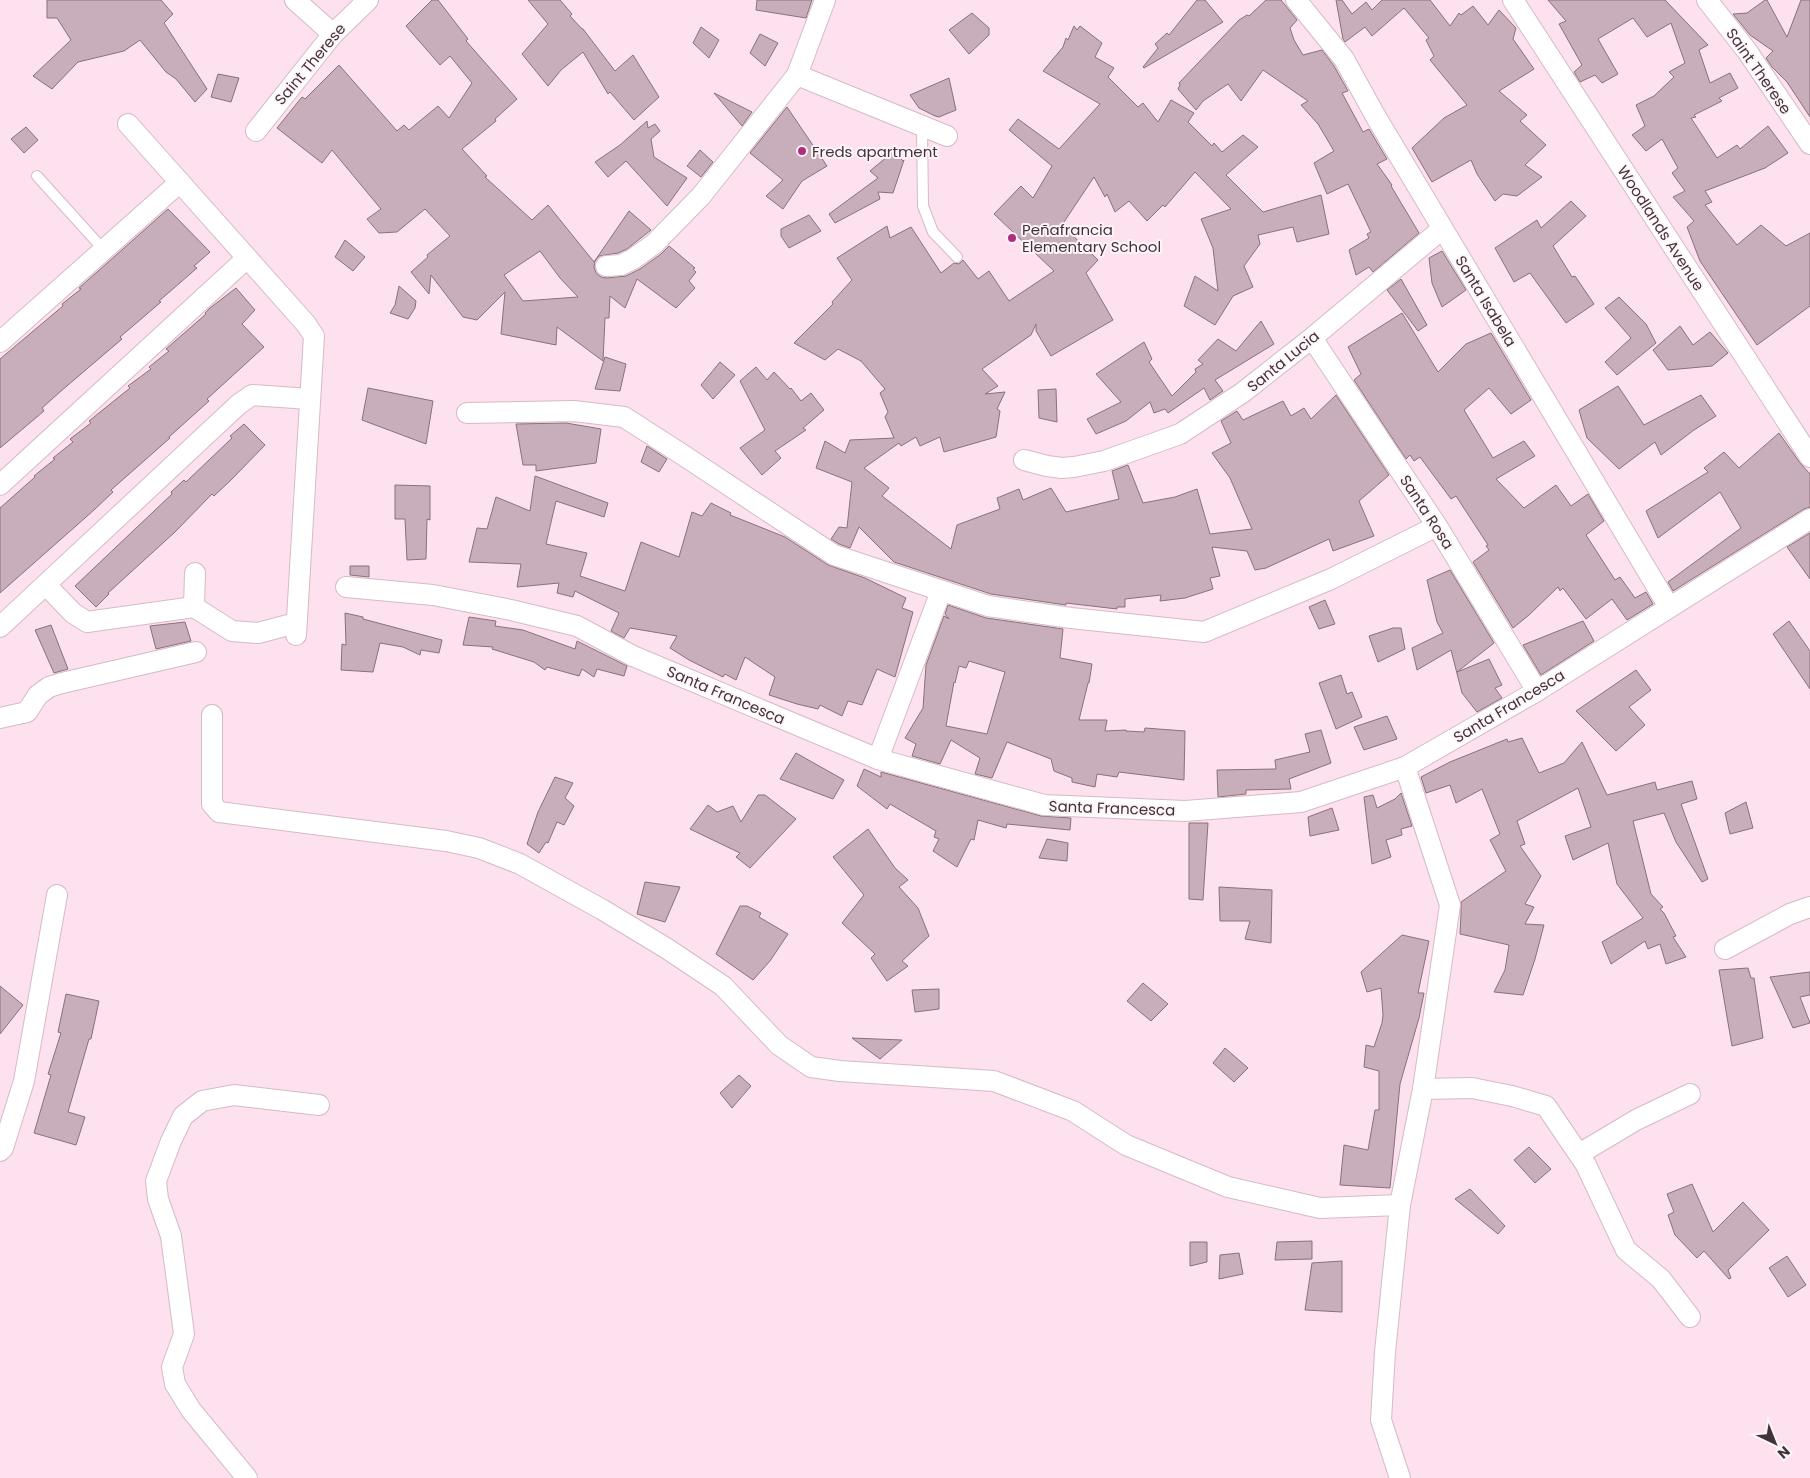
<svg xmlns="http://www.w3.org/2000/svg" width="1810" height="1478" font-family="Poppins,sans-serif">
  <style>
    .building { fill: #c8aeba; stroke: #89717c; fill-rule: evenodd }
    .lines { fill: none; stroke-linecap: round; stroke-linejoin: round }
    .lane-casing { stroke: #d5bac7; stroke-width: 12 }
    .street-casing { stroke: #d5bac7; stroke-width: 22 }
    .lane { stroke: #fff; stroke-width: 10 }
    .street { stroke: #fff; stroke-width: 20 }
    .poi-dot { fill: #af2e7c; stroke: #fff4f9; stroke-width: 2 }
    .labels { text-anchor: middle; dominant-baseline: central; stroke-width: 4; stroke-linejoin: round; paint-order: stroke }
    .street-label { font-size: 15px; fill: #3f3539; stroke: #fff4f9 }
    .poi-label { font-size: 15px; fill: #3f3539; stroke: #fff4f9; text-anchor: start }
  </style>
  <rect width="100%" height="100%" fill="#fde1ee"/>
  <g class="building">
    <path d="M47 0H161L173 14 164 23 207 89 195 102 176 79 166 72 140 40 124 51 78 62 52 89 33 76 71 40 57 18H47Z"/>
    <path d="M432 0H438L468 39 466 41 517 99 495 119 496 121 462 149 487 176 485 177 532 220 548 205 594 262 629 211 651 230 627 249 618 253 599 256 595 261 594 267 596 273 601 277 607 278 626 276 640 269 661 254 669 246 695 268 693 269 696 272 689 281 695 288 676 308 637 279 625 308 610 296 609 318H605L603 361 557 327 556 345 501 334 505 292 477 320 463 317 431 275 429 294 411 272 428 257 427 255 450 236 425 209 397 232 379 233 367 219 381 209 332 150 322 163 277 128 302 97 305 99 339 65 397 131 404 125 409 130 438 106 449 118 472 83 450 56 440 65 406 26ZM540 251 560 278 578 297 523 301 504 275Z"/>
    <path d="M528 0H560L572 14 570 16 582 29H583L615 71 633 55 659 97 634 120 610 92 608 94 583 52 561 70 548 86 522 54 548 24Z"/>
    <path d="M757 0H812L806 18 756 10Z"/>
    <path d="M1197 0H1205L1223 22 1144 68 1143 67 1158 48 1155 44 1167 33 1169 35Z"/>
    <path d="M1266 0H1281L1297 20 1290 28 1294 40 1303 55 1322 50 1334 66 1348 91 1342 93 1363 132 1369 129 1387 159 1377 164 1392 185 1391 186 1419 233 1373 272 1369 267 1356 275 1349 250 1369 238 1367 234 1371 232 1348 184 1327 194 1314 163 1334 151 1318 124 1301 105 1308 101 1263 70 1241 101 1228 84 1203 101 1196 110 1178 89 1180 85 1179 83 1239 20 1247 15 1249 16Z"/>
    <path d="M1336 0H1342L1352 14 1366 2 1372 10 1382 0H1430L1450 26 1459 13 1461 15 1473 6 1488 25 1499 10 1516 28 1513 39 1534 69 1499 91 1527 115 1520 121 1546 145 1525 165 1542 177 1517 196 1503 194 1495 201 1477 174 1471 160 1432 182 1412 148 1444 118 1467 105 1430 60 1434 56 1426 40 1429 38 1404 8 1372 36 1365 27 1345 42 1343 39Z"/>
    <path d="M1548 0H1665L1708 45 1699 50 1710 83 1730 73 1738 88 1719 98 1722 101 1694 115 1696 117 1691 118 1717 158 1737 145 1740 149 1768 126 1788 153 1765 168 1705 191 1712 202 1705 205 1737 245 1761 225 1786 246 1810 233V306L1757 345 1700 261 1687 227 1694 221 1673 197 1685 191 1672 173 1678 168 1662 139 1646 151 1632 135 1645 126 1636 105 1654 96 1674 77 1669 72 1685 63 1671 23 1647 37 1633 18 1598 39 1618 74 1602 83 1595 75 1580 82 1574 72 1582 65 1559 24 1566 21Z"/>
    <path d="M1765 0H1767L1787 37 1801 0H1810V117L1787 82 1772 67 1766 58 1773 51 1750 35 1733 14 1747 13Z"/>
    <path d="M972 13 989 28V35L969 54 949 30Z"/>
    <path d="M1074 26 1077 30 1080 26 1102 43 1095 57 1114 68 1108 77 1138 107 1143 103 1158 122 1171 100 1194 113 1188 122 1212 146 1214 143 1222 152 1243 135 1258 147 1226 175 1263 212 1321 195 1329 234 1297 242 1293 227 1258 235 1260 244 1244 266 1253 287 1233 296 1215 325 1184 306 1195 276 1218 291 1213 248 1201 219 1231 209 1195 172 1165 207 1163 205 1147 221 1129 201 1115 212 1107 194 1105 197 1094 177 1062 225 1098 260 1086 273 1113 320 1051 356 1036 331V324L1031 335 982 369 998 386 985 394 1005 392 997 409 1000 411 996 437 944 452 940 437 920 446 916 437 901 446 899 443 864 468 889 488 882 496 951 549 957 525 1000 509 997 498 1019 489 1023 500 1051 488 1066 512 1119 499 1112 471 1128 465 1143 503 1175 497 1197 489 1210 534 1252 529 1230 478 1212 453 1231 443 1221 421 1237 411 1243 420 1283 401 1291 416 1304 408 1311 419 1336 395 1389 475 1359 501 1374 536 1333 551 1329 539 1266 568 1255 570 1247 551 1212 547 1220 576 1210 578 1213 589 1185 598 1160 601 1161 595 1125 599V607H1117V609L1066 603V605L991 594 894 562 859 527 850 548 839 544 831 539 839 527 847 528 852 482 816 468 825 441 845 453 850 440 894 438 885 417 888 412 880 393 885 389 861 361 838 349 825 360 794 343 833 304 832 302 852 280 837 258 887 226 890 238 911 227 941 273 954 263 959 264 963 260 978 279 989 271 1009 301 1054 271 994 214 1021 186 1033 198 1052 166 1009 130 1018 119 1059 149 1100 104 1043 71 1063 47 1066 38 1068 40Z"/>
    <path d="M701 27 719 40 709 58 693 43Z"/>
    <path d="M760 34 778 43 765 66 750 53Z"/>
    <path d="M218 74 239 78 231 102 211 97Z"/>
    <path d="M949 78 956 110 939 117 935 116 919 108 910 95Z"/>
    <path d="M714 93 752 112 742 126Z"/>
    <path d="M787 107 827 166 802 181 783 209 766 196 783 180 750 153Z"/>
    <path d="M647 121 648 128 655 124 660 131 651 139 654 157 687 178 667 206 626 161 608 177 595 162 620 145Z"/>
    <path d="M26 127 38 140 24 153 11 139Z"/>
    <path d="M700 150 713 162 701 177 687 166Z"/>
    <path d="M894 151 903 161 904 160 893 193 878 192 880 199 835 223 829 214 878 178 870 171Z"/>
    <path d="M1571 201 1586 216 1553 246 1572 277 1575 276 1594 304 1566 323 1530 273 1514 282 1495 248 1537 220 1541 228Z"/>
    <path d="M168 209 210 252 194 266 197 268 159 301 161 302 120 337 122 339 61 391 42 408 44 411 0 448V359L63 306 62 304 81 289 79 288Z"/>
    <path d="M809 215 821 231 789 248 781 236V229Z"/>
    <path d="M345 240 365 257 353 271 335 257Z"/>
    <path d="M1442 251 1466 290 1442 307 1432 283 1429 258Z"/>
    <path d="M1401 279 1427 325 1418 331 1387 290Z"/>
    <path d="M399 286 416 301 415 308 408 319 390 313 395 305Z"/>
    <path d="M236 288 255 310 242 324 264 347 207 399 209 401 169 437 170 438 111 490 113 492 94 510 0 593V508L35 477 34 476 55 459 53 458 73 442 70 439 91 423 89 421 130 388 128 386 151 369 149 367 169 351 166 349 206 314 205 313 210 308Z"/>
    <path d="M1619 297 1646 324 1656 343 1617 375 1605 362 1631 338 1605 308Z"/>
    <path d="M1402 313 1438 372 1466 344 1491 333 1531 400 1511 414 1489 388 1464 410 1493 458 1524 441 1535 456 1496 479 1524 508 1556 485 1571 506 1588 494 1604 521 1586 535 1615 580 1620 577 1635 598 1646 592 1653 604 1627 620 1612 599 1586 619 1563 588 1560 591 1558 587 1529 615 1513 628 1473 562 1489 550 1486 546 1488 545 1456 496 1451 499 1420 457 1414 461 1410 455 1406 459 1354 380 1361 374 1348 347Z"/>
    <path d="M1261 321 1274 344 1215 380 1223 391 1210 400 1204 388 1168 413 1165 409 1154 413 1150 402 1126 421 1096 434 1087 419 1121 402 1096 374 1144 342 1152 359 1149 362 1172 396 1196 372 1195 369 1203 364 1198 360 1218 339 1236 351Z"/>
    <path d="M1680 326 1693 345 1710 332 1728 353 1712 366 1668 370 1653 350Z"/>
    <path d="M605 357 626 364 620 391 595 389Z"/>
    <path d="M720 362 735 375 713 399 701 385Z"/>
    <path d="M756 367 767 380 774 372 790 389 791 388 801 401 811 393 824 410 803 428 806 430 775 451 781 458 762 475 740 448 765 430 740 381Z"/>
    <path d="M1618 386 1644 425 1701 395 1716 416 1694 430 1661 455 1655 442 1619 469 1587 438 1579 410Z"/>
    <path d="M368 388 433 401 426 444 362 420Z"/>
    <path d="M1056 389 1057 422 1039 418 1038 390Z"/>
    <path d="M566 423 601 429 596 463 536 471V465H523L516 424Z"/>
    <path d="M244 424 265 445 232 479 214 496 212 494 175 532 108 593 109 594 96 607 75 586 172 494 171 492 184 480 186 482 232 438 230 436Z"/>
    <path d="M1779 433 1800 463 1810 474V507L1804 509 1673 591 1668 582 1741 528 1720 492 1658 538 1646 511 1708 472 1704 468 1724 452 1739 468Z"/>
    <path d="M647 446 667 459 659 472 641 462Z"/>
    <path d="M535 476 608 503 604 517 556 501 546 544 587 553 580 576 625 591 641 542 679 557 692 512 702 516 711 503 731 513 730 515 785 537 828 565 865 578 906 598 902 608 913 612 895 677 877 669 862 705 848 701 842 716 820 705 818 709 797 704 769 695 775 677 745 657 736 680 725 674 723 677 689 660 670 648 677 636 630 628 624 638 611 631 619 613 575 591 573 597 557 593 559 583 517 587 521 564 469 562 477 528 487 529 496 497 530 511Z"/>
    <path d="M395 485 430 486V520L427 519 426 559 407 560 405 519H395Z"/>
    <path d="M1810 533V579L1787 547Z"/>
    <path d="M350 566H369V577L350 575Z"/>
    <path d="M1450 570 1494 643 1457 672 1489 659 1502 685 1495 688 1502 698 1477 712 1462 693 1451 650 1417 670 1412 648 1443 633 1437 622 1427 580Z"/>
    <path d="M1325 600 1335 624 1319 629 1309 607Z"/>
    <path d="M948 605 986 618 1063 629 1060 658 1092 664 1089 683H1088L1079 720H1107L1105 731 1126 730V731L1144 732 1145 728 1185 731 1184 780 1119 772 1117 777 1097 774 1095 787 1072 782V778L1054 771 1051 759 1007 742 992 778 975 774 980 758 951 740 940 764 912 756 916 744 905 738 923 708 926 665 944 616 949 619 945 614ZM969 661 1005 672 987 734 946 726 954 682 955 683 959 666 966 668Z"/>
    <path d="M345 613 363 617V619L442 640 439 653 421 650 420 655 403 647 380 643 373 672 341 670 342 644 346 645Z"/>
    <path d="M469 617 496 621 495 626 523 630 575 649 577 641 627 666 624 676 597 669 594 677 582 669 579 676 547 667 545 670 534 662 492 649 493 647 463 645Z"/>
    <path d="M1583 621 1594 641 1541 675 1523 645Z"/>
    <path d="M1789 621 1810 651V689L1773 634Z"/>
    <path d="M185 622 191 641 156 649 150 626Z"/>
    <path d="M51 625 68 669 54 673 35 630Z"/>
    <path d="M1393 628H1401L1405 649 1378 662 1369 636Z"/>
    <path d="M1636 670 1651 690 1629 707 1645 725 1616 751 1576 711Z"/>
    <path d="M1341 675 1347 694 1352 692 1362 717 1336 729 1319 683Z"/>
    <path d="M1387 716 1397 739 1364 750 1354 727Z"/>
    <path d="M1321 730 1331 763 1289 779 1291 789 1246 790V794L1218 797 1217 770 1276 769 1275 760 1310 752 1305 734Z"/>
    <path d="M1522 738 1539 773 1564 763 1582 742 1607 795 1655 782 1657 790 1692 781 1697 799 1681 804 1708 879 1702 882 1676 842 1664 813 1633 821 1651 894 1663 907 1660 909 1664 913 1676 936 1673 937 1686 957 1666 964 1660 944 1648 949 1645 941 1611 964 1602 942 1643 918 1617 884 1608 843 1573 860 1565 836 1591 827 1578 788 1517 821 1525 844 1520 846 1541 876 1525 904 1534 907 1525 924 1544 925 1535 959 1523 995 1494 992 1505 970 1509 945 1460 934 1461 914V902L1506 871 1490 840 1500 834 1482 789 1456 803 1450 785 1426 793 1421 777 1450 762 1507 739 1508 742Z"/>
    <path d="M796 753 844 780 833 799 780 779Z"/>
    <path d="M864 769 881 777V772L1041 816 1071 818 1070 830 1007 824 1006 828 978 820 974 840 971 839 957 867 933 851 939 839 934 837 936 831 890 804 887 809 857 786Z"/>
    <path d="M555 777 573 783 565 798 574 806 564 825 557 822 548 843 546 842 539 853 527 844 538 812Z"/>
    <path d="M1401 793 1412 826 1401 829 1402 835 1386 840 1391 857 1372 864 1364 797 1373 795 1377 808 1395 799Z"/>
    <path d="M758 795H765L796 819 750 868 736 857 740 853 690 829 708 805 717 812 733 806 741 822Z"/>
    <path d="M1746 802 1753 828 1730 834 1725 813Z"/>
    <path d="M1332 808 1339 830 1310 836 1308 817Z"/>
    <path d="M1189 823H1208L1203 900 1189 899Z"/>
    <path d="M868 829 895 868 908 880 899 887 918 908 929 936 902 961 908 966 887 981 871 958 875 954 842 923 864 895 833 857Z"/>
    <path d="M1047 839 1068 843 1067 861 1039 858Z"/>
    <path d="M645 882 680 887 665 922 637 914Z"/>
    <path d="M1219 887 1272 890 1271 943 1245 939 1250 921H1220Z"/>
    <path d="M740 906H747L761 913 759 917 788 934 770 961 753 980 716 954Z"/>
    <path d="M1402 935 1429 941 1418 993H1424L1419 1018 1400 1084 1390 1188 1340 1185 1344 1145 1368 1150 1375 1110H1379V1071L1364 1067 1366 1045 1374 1047 1382 1023 1383 1015 1381 988 1367 992 1361 972Z"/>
    <path d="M1748 968 1751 978H1754L1763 1038 1732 1046 1719 970Z"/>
    <path d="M1810 972V995L1800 997 1810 1023 1793 1028 1770 977Z"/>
    <path d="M1143 983 1168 1004 1151 1021 1127 1001Z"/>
    <path d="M0 986 23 1005 0 1034Z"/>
    <path d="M939 989V1009L915 1012 912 990Z"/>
    <path d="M66 994 99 1001 91 1039H89L68 1112 85 1117 76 1145 34 1133 51 1075 48 1074 61 1033 58 1032Z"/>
    <path d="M852 1038 902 1040 880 1059Z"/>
    <path d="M1225 1048 1248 1068 1234 1082 1213 1063Z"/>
    <path d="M739 1075 751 1086 732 1108 720 1093Z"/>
    <path d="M1529 1147 1551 1169 1535 1183 1514 1160Z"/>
    <path d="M1692 1184 1713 1232 1743 1202 1769 1230 1728 1270 1731 1278 1729 1279 1704 1251 1697 1258 1675 1235 1668 1215 1674 1212 1667 1194Z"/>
    <path d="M1470 1189 1505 1226 1498 1234 1455 1199Z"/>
    <path d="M1312 1241V1259L1275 1260 1277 1242Z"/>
    <path d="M1190 1242H1207V1262L1190 1266Z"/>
    <path d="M1239 1253 1243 1274 1219 1279 1220 1255Z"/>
    <path d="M1787 1256 1806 1285 1788 1297 1769 1268Z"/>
    <path d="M1342 1261V1312L1305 1310 1312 1263Z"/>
  </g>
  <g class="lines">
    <g class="lane-casing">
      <g id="lane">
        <path d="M922 126 923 206 933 232 957 257"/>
        <path d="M37 176 103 249"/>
      </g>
    </g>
    <g class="street-casing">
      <g id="street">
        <path d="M295 0 333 34"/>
        <path d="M825 0 797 75 947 136"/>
        <path d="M1296 0 1344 59 1376 117 1669 607"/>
        <path d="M1513 0 1810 457"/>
        <path d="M1707 0 1747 51 1810 144"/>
        <path d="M128 124 306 324 314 336 296 635"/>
        <path d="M256 131 333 34 368 0"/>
        <path d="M606 266 621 265 633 259 654 244 701 196 797 75"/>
        <path d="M1312 338 1437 526 1537 691"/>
        <path d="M0 342 180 182"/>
        <path d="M467 413 574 411 624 417 683 455 834 555 988 606 1071 618 1204 632 1331 579 1437 526"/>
        <path d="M1024 460 1047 466 1062 468 1074 467 1104 461 1180 434 1242 393 1312 338 1442 229"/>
        <path d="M0 485 246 259"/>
        <path d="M46 585 73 613 87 622 194 607 232 631 258 633 296 623"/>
        <path d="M346 587 433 595 511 610 577 626 633 656 878 759 1044 805 1185 811 1301 802 1405 767 1537 691 1810 519"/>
        <path d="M194 607 195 573"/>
        <path d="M0 627 239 404 252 395 309 399"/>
        <path d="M212 715V804L219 812 446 841 479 848 520 864 603 910 666 948 723 986 779 1045 811 1067 840 1071 994 1081 1073 1111 1126 1145 1228 1187 1320 1208 1400 1205"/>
        <path d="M0 718 27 712 38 695 49 687 62 683 196 652"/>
        <path d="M878 759 941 591"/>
        <path d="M1725 949 1790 914 1810 907"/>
        <path d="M1423 1089 1472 1088 1512 1096 1546 1106 1586 1165 1626 1250 1661 1279 1690 1317"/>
        <path d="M0 1151 3 1148 24 1081 57 895"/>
        <path d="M1579 1154 1636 1120 1690 1094"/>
        <path d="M247 1478 191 1410 175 1384 172 1367 184 1334 171 1236 158 1199 156 1181 171 1141 183 1116 202 1101 234 1095 319 1105"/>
        <path d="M1400 1478 1381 1420 1385 1352 1400 1205 1423 1089 1450 905 1405 767"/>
      </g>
    </g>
    <use href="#lane" class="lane"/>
    <use href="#street" class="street"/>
  </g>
  <g class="poi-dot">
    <circle cx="802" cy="151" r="5"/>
    <circle cx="1012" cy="238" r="5"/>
  </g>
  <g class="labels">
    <g class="street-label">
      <text transform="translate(310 64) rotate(-50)">Saint Therese</text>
      <text transform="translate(1759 71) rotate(55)">Saint Therese</text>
      <text transform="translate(1661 228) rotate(57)">Woodlands Avenue</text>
      <text transform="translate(1486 301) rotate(59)">Santa Isabela</text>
      <text transform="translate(1283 361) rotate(-39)">Santa Lucia</text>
      <text transform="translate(1427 512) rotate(57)">Santa Rosa</text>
      <text transform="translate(726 695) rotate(23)">Santa Francesca</text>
      <text transform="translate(1509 706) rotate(-31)">Santa Francesca</text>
      <text transform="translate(1112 808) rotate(2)">Santa Francesca</text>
    </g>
    <g class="poi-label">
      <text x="812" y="151">Freds apartment</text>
      <text x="1022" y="229">Peñafrancia<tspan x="1022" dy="17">Elementary School</tspan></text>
    </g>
  </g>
  <g transform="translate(1775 1443) rotate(137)" stroke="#fff4f9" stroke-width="4" paint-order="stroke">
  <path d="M0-4L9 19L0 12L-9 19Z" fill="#3f3539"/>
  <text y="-8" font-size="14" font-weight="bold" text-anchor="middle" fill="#3f3539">N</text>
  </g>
</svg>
